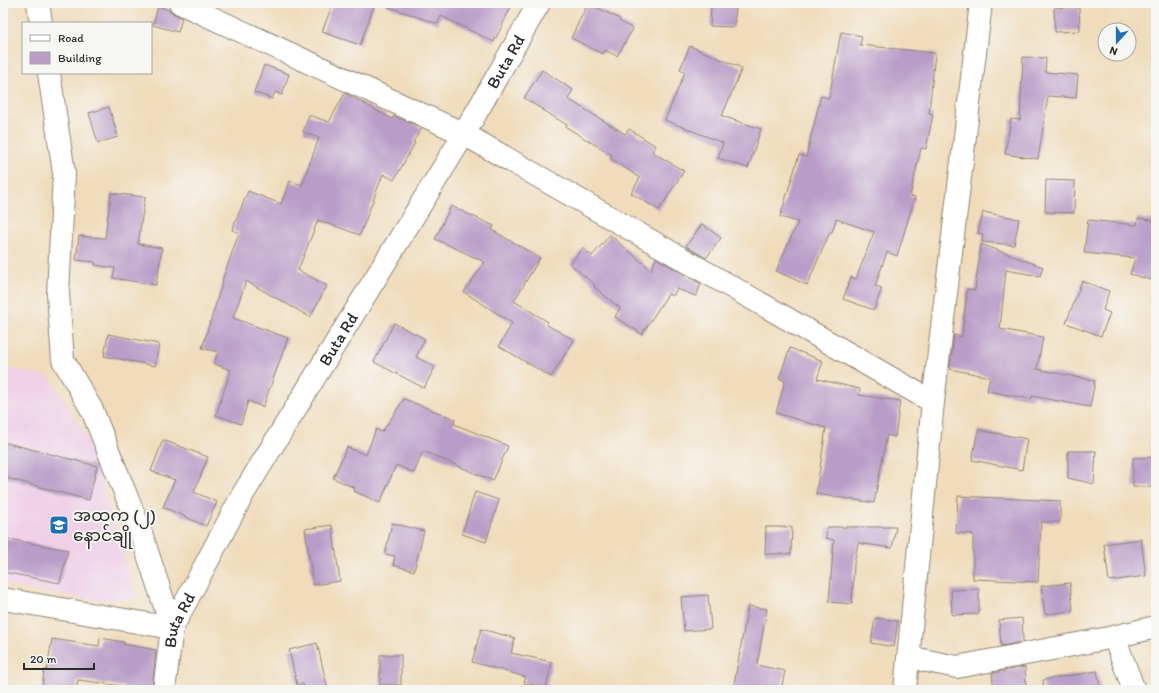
<svg xmlns="http://www.w3.org/2000/svg" width="1159" height="693" font-family="Itim,'Noto Sans Myanmar',sans-serif">
  <style>
    .built { fill: #efd0e7 }
    .building { fill: #b99cc8 }
    .lines { fill: none; stroke-linecap: round; stroke-linejoin: round }
    .minor-casing { stroke: #8e8473; stroke-width: 24 }
    .minor { stroke: #fff; stroke-width: 22 }
    .labels { text-anchor: middle; dominant-baseline: central; stroke-width: 4; stroke-linejoin: round; paint-order: stroke }
    .street-label { font-size: 17px; fill: #2b2b2b; stroke: #f6f6f2 }
    .poi-label { font-size: 17px; fill: #2b2b2b; stroke: #f6f6f2; text-anchor: start }
  </style>
  <rect width="100%" height="100%" fill="#f6f6f2"/>
  <filter id="ink" filterUnits="userSpaceOnUse"><feTurbulence type="fractalNoise" baseFrequency=".025" numOctaves="2"/><feDisplacementMap in="SourceGraphic" scale="8" xChannelSelector="R" yChannelSelector="G"/><feConvolveMatrix kernelMatrix="1 2 1 2 8 2 1 2 1" color-interpolation-filters="sRGB"/></filter>
  <filter id="wash" filterUnits="userSpaceOnUse"><feTurbulence type="fractalNoise" baseFrequency=".012" numOctaves="4" result="noise"/><feDisplacementMap in="SourceGraphic" scale="16" xChannelSelector="R" yChannelSelector="G"/><feGaussianBlur stdDeviation="0.9" result="paint"/><feColorMatrix in="noise" values="0 0 0 0 0 0 0 0 0 0 0 0 0 0 0 0 0 1.4 0 .05"/><feComposite in="paint" operator="in"/></filter>
  <g filter="url(#wash)">
    <rect width="100%" height="100%" fill="#f0dcbb"/>
    <path class="built" d="M3 367 49 377 88 438 137 598 91 600 3 585Z"/>
    <g id="blocks">
      <g class="building">
        <path d="M333 3H375L360 45 322 32Z"/>
        <path d="M387 3H513L494 42 441 16 438 24 386 6Z"/>
        <path d="M588 3 620 19 619 21 633 29 617 56 605 50 603 54 571 38Z"/>
        <path d="M158 6 169 10 174 14 182 18 178 32 153 25Z"/>
        <path d="M711 6 736 7 734 27 710 26Z"/>
        <path d="M1079 7 1080 31 1055 32 1054 8Z"/>
        <path d="M841 32 862 36 860 45 935 53 929 113 933 114 926 149 921 148 910 196 915 197 897 256 887 252 875 286 882 288 874 310 843 299 851 277 856 279 874 232 836 219 832 232H830L807 285 776 271 798 222 780 217 799 155 806 157 821 96 829 98Z"/>
        <path d="M690 46 742 68 722 116 761 129 748 168 718 158 723 143 665 120 685 72 680 69Z"/>
        <path d="M1023 57 1046 58 1045 72 1078 75 1076 98 1048 96 1038 159 1005 154 1011 119 1020 120Z"/>
        <path d="M264 65 289 74 282 95 275 92 272 99 254 92Z"/>
        <path d="M542 70 573 90 568 99 625 134 629 129 656 146 652 152 684 171 659 210 631 193 640 178 610 158 612 155 566 127 567 125 524 98Z"/>
        <path d="M345 93 392 119 394 116 422 128 413 142 415 143 394 180 383 174 360 235 318 220 298 270 327 286 310 317 246 281 233 318 288 338 263 407 248 401 241 424 216 415 231 370 214 364 218 352 202 348 223 281H222L239 233 232 230 248 191 281 204 290 181 302 185 319 138 303 132 309 115 329 122Z"/>
        <path d="M109 107 118 137 98 143 89 113Z"/>
        <path d="M1046 180 1075 181 1074 213 1045 212Z"/>
        <path d="M111 193 145 197 138 244 162 248 156 285 113 278 115 268 95 265V262L76 260 79 236 105 238Z"/>
        <path d="M451 206 494 226 492 230 540 258 514 301 548 322 547 325 574 340 551 377 499 346 512 323 464 292 485 262 435 239Z"/>
        <path d="M983 212 1019 219 1014 245 982 242 983 234 978 233Z"/>
        <path d="M1138 218 1156 221V264L1151 280 1130 274 1135 258 1084 253 1088 220 1137 225Z"/>
        <path d="M702 224 721 238 706 258 686 246Z"/>
        <path d="M610 235 651 270 656 258 701 284 696 296 677 289 673 296 668 294 642 334 615 317 620 308 594 287 595 285 570 264 583 248 592 256Z"/>
        <path d="M981 244 1043 267 1040 276 1006 270 1000 329 1043 337 1037 369 1095 381 1090 407 1032 396 1031 399 987 391 990 377 950 369 954 335 962 337 967 289 975 290Z"/>
        <path d="M1082 281 1109 291 1103 310 1110 313 1101 336 1066 323Z"/>
        <path d="M394 323 425 339 416 357 435 367 424 388 374 362Z"/>
        <path d="M108 334 159 344 155 366 104 356Z"/>
        <path d="M790 348 823 361 817 379 860 389 859 395 900 401 895 437 887 435 874 503 816 494 826 428 776 413 785 381 779 378Z"/>
        <path d="M404 399 455 419 454 424 508 446 493 481 423 451 414 473 396 465 380 503 354 491 355 488 333 478 347 447 366 455 376 429 382 432Z"/>
        <path d="M978 430 1027 439 1022 470 972 460Z"/>
        <path d="M163 440 208 457 194 492 217 502 206 526 163 507 175 480 151 471Z"/>
        <path d="M3 442 97 466 89 500 3 477Z"/>
        <path d="M1068 451H1096L1094 484 1068 478Z"/>
        <path d="M1156 457V487H1133V458Z"/>
        <path d="M475 492 499 500 486 542 462 534Z"/>
        <path d="M958 496 1060 501V522H1041L1038 582 973 579V534L956 533Z"/>
        <path d="M392 523 424 531 414 571 393 565 395 556 385 554Z"/>
        <path d="M332 525 340 581 313 585 305 529Z"/>
        <path d="M766 527H792L791 554H765Z"/>
        <path d="M827 527H896L892 548 858 543 854 563 852 604 829 602 834 540 826 538Z"/>
        <path d="M3 538 68 550 60 583 3 572Z"/>
        <path d="M1141 539 1146 576 1109 581 1104 544Z"/>
        <path d="M1070 583 1073 611 1045 614 1041 586Z"/>
        <path d="M979 589V614L952 615 951 590Z"/>
        <path d="M708 595 711 629 684 631 681 597Z"/>
        <path d="M748 606 767 609 757 665 785 671 781 690H733Z"/>
        <path d="M875 618 898 621 894 647 871 643Z"/>
        <path d="M1022 618 1023 642 1001 646 999 620Z"/>
        <path d="M481 629 515 638 511 653 552 662 546 688 524 683 526 677 472 662Z"/>
        <path d="M100 638 124 642 123 644 156 650 152 690H143L102 683 78 680 76 690H42L44 670H47L52 639 99 646Z"/>
        <path d="M317 643 328 690H304L303 684 297 685 289 650Z"/>
        <rect x="380" y="655" width="21" height="30"/>
        <path d="M1025 667 1026 690H994L992 673Z"/>
        <path d="M1097 671 1101 690H1044L1043 680Z"/>
      </g>
    </g>
  </g>
  <g filter="url(#ink)">
    <use href="#blocks" fill-opacity="0" stroke="#8e8473" stroke-width="1"/>
    <g class="lines">
      <g class="minor-casing">
        <g id="minor">
          <path d="M38 3 41 23"/>
          <path d="M180 3 464 134 933 402 905 690"/>
          <path d="M933 402 981 3"/>
          <path d="M3 599 172 628 140 530 92 410 63 360 58 294 64 173 49 73"/>
          <path d="M1114 637 1134 690"/>
          <path d="M908 657 957 667 1109 638 1156 627"/>
          <path id="s1" d="M164 690 172 628 243 494 464 134 539 3"/>
        </g>
      </g>
      <use href="#minor" class="minor"/>
    </g>
  </g>
  <defs>
    <g id="school-square" transform="scale(1)"><rect x="-9" y="-9" width="18" height="18" rx="4" fill="#1f6fb2" stroke="#f6f6f2"/><path d="M0-5L7-2L0 1L-7-2ZM-4 1L0 2.5L4 1V4Q0 6-4 4Z" fill="#fff"/></g>
  </defs>
  <g fill-rule="evenodd">
    <use href="#school-square" x="59" y="525"/>
  </g>
  <g class="labels">
    <g class="street-label">
      <text stroke="none"><textPath href="#s1" startOffset="720">Buta Rd</textPath></text>
      <text stroke="none"><textPath href="#s1" startOffset="396">Buta Rd</textPath></text>
      <text stroke="none"><textPath href="#s1" startOffset="72">Buta Rd</textPath></text>
    </g>
    <g class="poi-label">
      <text x="73" y="515">အထက (၂)<tspan x="73" dy="20">နောင်ချို</tspan></text>
    </g>
  </g>
  <rect width="1159" height="693" fill="none" stroke="#f6f6f2" stroke-width="16"/>
  <rect x="22" y="22" width="130" height="52" fill="#f6f6f2" stroke="#a5a5a2"/>
  <rect x="30" y="35" width="20" height="6" fill="#ffffff" stroke="#a5a5a2"/>
  <text x="58" y="42" font-size="12" fill="#2b2b2b">Road</text>
  <rect x="30" y="52" width="20" height="12" fill="#b99cc8" stroke="#a5a5a2"/>
  <text x="58" y="62" font-size="12" fill="#2b2b2b">Building</text>
  <g transform="translate(1117 42) rotate(201)"><circle r="19" fill="#f6f6f2" stroke="#a5a5a2"/>
  <path d="M0-3L7 15L0 10L-7 15Z" fill="#1f6fb2"/>
  <text y="-6" font-size="11" font-weight="bold" text-anchor="middle" fill="#2b2b2b">N</text>
  </g>
  <path d="M24 663v6h70v-6" fill="none" stroke="#2b2b2b" stroke-width="2"/>
  <text x="30" y="663" font-size="12" fill="#2b2b2b" stroke="#f6f6f2" stroke-width="3" paint-order="stroke">20 m</text>
</svg>
